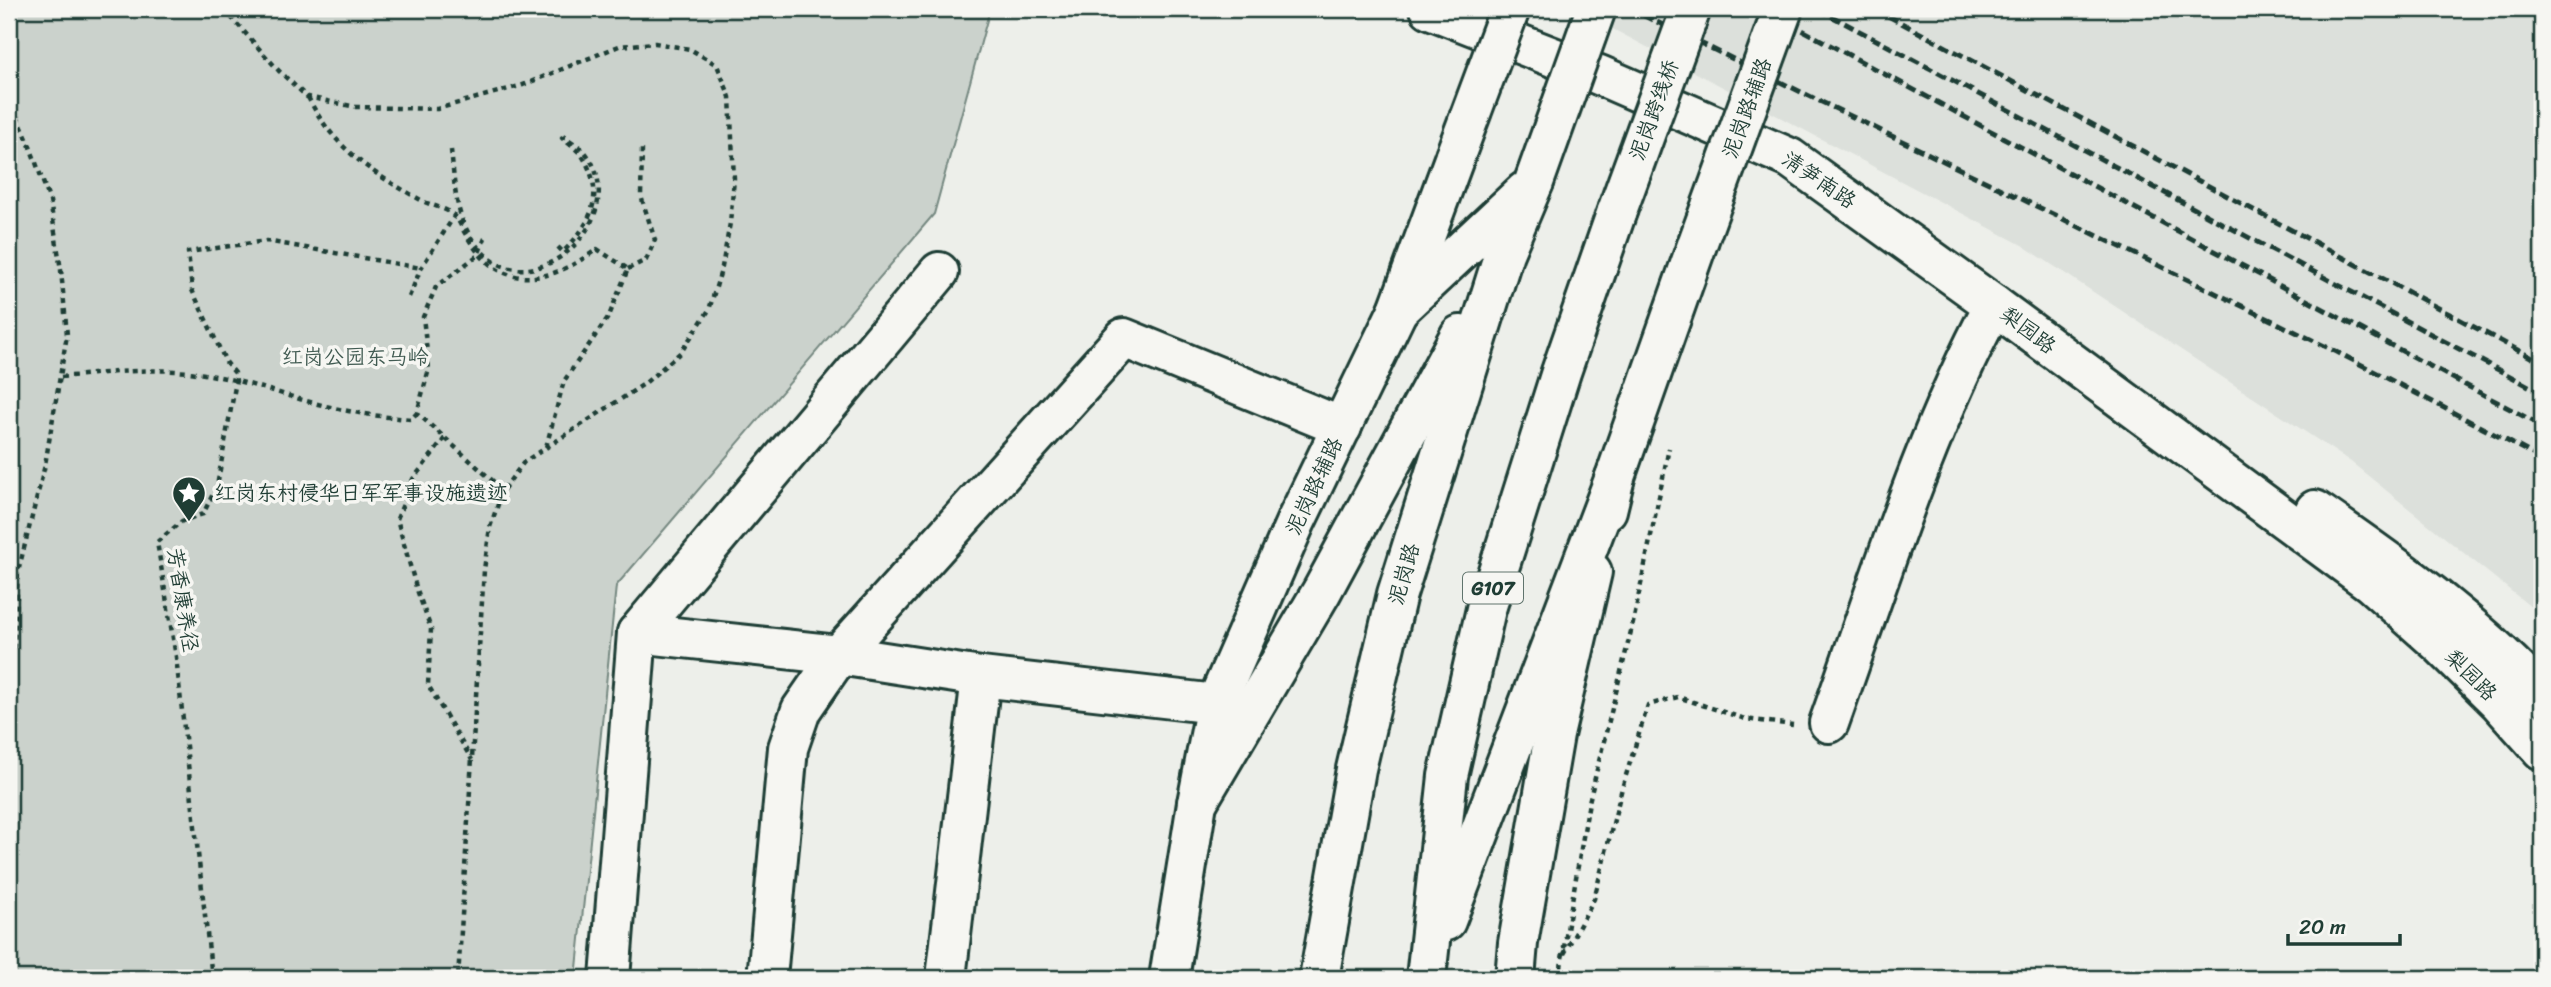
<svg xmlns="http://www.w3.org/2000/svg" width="2551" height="987" font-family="Sriracha,'LXGW WenKai TC',sans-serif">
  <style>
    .built { fill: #dce0db }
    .green { fill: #cbd2cc; stroke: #758880; stroke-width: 2 }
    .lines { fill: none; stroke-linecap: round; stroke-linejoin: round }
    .minor-casing { stroke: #1f3d34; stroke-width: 44 }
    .tertiary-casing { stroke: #1f3d34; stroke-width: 44 }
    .primary-casing { stroke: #1f3d34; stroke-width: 44 }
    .trunk-casing { stroke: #1f3d34; stroke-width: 44 }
    .path { stroke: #1f3d34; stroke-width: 4.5; stroke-dasharray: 5 5; stroke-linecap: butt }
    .minor { stroke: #f6f6f2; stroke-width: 38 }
    .tertiary { stroke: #f6f6f2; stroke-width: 38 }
    .primary { stroke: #f6f6f2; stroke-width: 38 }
    .trunk { stroke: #f6f6f2; stroke-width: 38 }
    .rail { stroke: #1f3d34; stroke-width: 5; stroke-dasharray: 10 5; stroke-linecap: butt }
    .primary-bridge-casing { stroke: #1f3d34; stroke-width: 44; stroke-linecap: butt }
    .trunk-bridge-casing { stroke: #1f3d34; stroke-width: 44; stroke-linecap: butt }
    .path-bridge { stroke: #1f3d34; stroke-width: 4.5; stroke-dasharray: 5 5; stroke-linecap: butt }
    .primary-bridge { stroke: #f6f6f2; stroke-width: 38 }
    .trunk-bridge { stroke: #f6f6f2; stroke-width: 38 }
    .labels { text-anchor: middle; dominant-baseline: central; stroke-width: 7; stroke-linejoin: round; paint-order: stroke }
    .shield { fill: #f6f6f2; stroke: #60746d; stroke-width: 2 }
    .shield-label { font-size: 19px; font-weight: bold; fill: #1f3d34 }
    .street-label { font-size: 21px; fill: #1f3d34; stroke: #f6f6f2 }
    .park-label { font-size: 21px; fill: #415b52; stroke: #f6f6f2 }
    .poi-label { font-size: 21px; fill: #1f3d34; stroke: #f6f6f2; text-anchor: start }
  </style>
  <rect width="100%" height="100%" fill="#edefea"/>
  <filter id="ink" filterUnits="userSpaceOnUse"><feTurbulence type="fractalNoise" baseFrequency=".0143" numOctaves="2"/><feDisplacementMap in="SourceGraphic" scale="14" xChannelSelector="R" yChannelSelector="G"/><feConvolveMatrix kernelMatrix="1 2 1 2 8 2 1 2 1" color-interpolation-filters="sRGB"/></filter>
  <g filter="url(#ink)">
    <path class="built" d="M1575 9H2542V616L2351 462 2022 245Z"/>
    <path class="green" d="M9 9H990L934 214 616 586 576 978H9Z"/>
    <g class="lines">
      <g class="minor-casing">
        <g id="minor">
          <path d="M1430 9 1599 75 1790 158 1994 305C1923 437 1879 583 1829 723"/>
          <path d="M637 633 839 655 981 677 1216 704"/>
          <path d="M610 978 637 633 939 272"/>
          <path d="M767 978 788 748 801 710 839 655 1124 338 1342 427"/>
          <path d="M946 978 981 677"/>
        </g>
      </g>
      <g class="tertiary-casing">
        <g id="tertiary">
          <path d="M1994 305 2371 583 2441 645 2500 703 2542 750"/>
          <path d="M2315 510C2396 566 2475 622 2542 695"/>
        </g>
      </g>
      <g class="primary-casing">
        <g id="primary">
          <path d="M1607 510 1615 477 1698 242"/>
          <path d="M1169 978 1197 803 1216 704 1296 521 1398 310 1455 156"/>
          <path d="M1515 978 1518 943 1554 735 1592 572"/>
        </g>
      </g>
      <g class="trunk-casing">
        <g id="trunk">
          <path d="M1398 310 1525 191"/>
          <path d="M1197 803 1322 591 1460 335"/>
          <path d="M1446 921 1615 477"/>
          <path d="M1319 978 1356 769 1397 594 1504 253 1534 182"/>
          <path d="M1426 978 1448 776 1486 609 1561 372 1617 211"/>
        </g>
      </g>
      <g class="path">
        <path d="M224 9 279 71 307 97 356 107 437 109 523 85 619 46 655 43 690 49 717 65 730 97 734 179 730 223 722 267 709 310 681 352 644 384 524 462 503 490 490 527 484 570 458 978"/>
        <path d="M308 97C334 149 372 173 421 200 431 206 447 208 455 216 458 219 461 226 463 230 474 248 486 267 508 274 539 285 573 267 597 249L628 269 609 316 564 381 546 447"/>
        <path d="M9 98 28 141 50 201 61 270 67 335 45 465 18 572 14 650 9 667"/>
        <path d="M485 238 478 255 436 287 423 317 429 369 417 413 503 490"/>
        <path d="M558 247 563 252C591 224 606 195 583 157 578 150 569 144 562 138L563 136"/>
        <path d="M628 269 646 260 655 240 641 196 642 148"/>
        <path d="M409 297 421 268 455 215"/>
        <path d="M61 377C106 373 151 367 196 373 240 378 283 396 326 406 354 413 382 417 411 419L417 413"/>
        <path d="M445 438 413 479 397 519 416 587 431 629 428 685 472 760"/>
        <path d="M1564 954 1594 899 1622 788 1648 705 1678 697 1745 719 1793 725"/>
        <path d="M212 978 176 657 157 542 182 521 203 514 217 486 236 381 235 373 226 362 192 290 188 252 266 241 421 268"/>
        <path d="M1560 978 1562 959 1589 802 1633 623 1669 448"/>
      </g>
      <use href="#minor" class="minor"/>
      <use href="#tertiary" class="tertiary"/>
      <use href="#primary" class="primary"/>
      <use href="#trunk" class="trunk"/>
      <g class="rail">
        <path d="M1630 9 2337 352 2542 459"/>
        <path d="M1763 9 2542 426"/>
        <path d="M1818 9 2542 393"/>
        <path d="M1875 9 2542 363"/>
      </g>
      <g class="primary-bridge-casing">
        <g id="primary-bridge">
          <path d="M1455 156 1510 9"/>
          <path d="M1698 242 1783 9"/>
        </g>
      </g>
      <g class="trunk-bridge-casing">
        <g id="trunk-bridge">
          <path d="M1534 182 1596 9"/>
          <path d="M1617 211 1691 9"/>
        </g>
      </g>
      <path class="path-bridge" d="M451 150C454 175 454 201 464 224 512 332 641 222 585 152 580 146 570 141 563 136"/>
      <use href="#primary-bridge" class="primary-bridge"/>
      <use href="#trunk-bridge" class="trunk-bridge"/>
    </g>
  </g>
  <defs>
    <g id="sight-pin" transform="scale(1.75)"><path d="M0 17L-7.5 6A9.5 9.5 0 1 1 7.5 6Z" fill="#1f3d34" stroke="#f6f6f2"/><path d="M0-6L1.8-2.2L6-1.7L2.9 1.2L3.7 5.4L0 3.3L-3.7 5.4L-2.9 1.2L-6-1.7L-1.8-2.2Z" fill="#fff"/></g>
  </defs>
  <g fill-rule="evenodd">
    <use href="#sight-pin" x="189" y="493"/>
  </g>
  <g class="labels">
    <rect class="shield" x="1463" y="572.5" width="60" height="31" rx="5"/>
    <g class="shield-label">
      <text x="1493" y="588">G107</text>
    </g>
    <g class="street-label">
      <text transform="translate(1747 108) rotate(-70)">泥岗路辅路</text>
      <text transform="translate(1654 110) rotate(-70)">泥岗跨线桥</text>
      <text transform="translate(1819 180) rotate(34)">清笋南路</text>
      <text transform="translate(2028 330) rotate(37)">梨园路</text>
      <text transform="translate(1314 486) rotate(-65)">泥岗路辅路</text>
      <text transform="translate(1404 574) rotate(-74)">泥岗路</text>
      <text transform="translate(183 600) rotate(81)">芳香康养径</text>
      <text transform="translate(2471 675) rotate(45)">梨园路</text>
    </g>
    <g class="park-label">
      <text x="355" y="357">红岗公园东马岭</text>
    </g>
    <g class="poi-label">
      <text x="214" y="493">红岗东村侵华日军军事设施遗迹</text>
    </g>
  </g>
  <rect width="2551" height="987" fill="none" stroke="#f6f6f2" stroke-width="35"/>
  <rect x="18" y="18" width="2516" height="952" fill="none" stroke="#1f3d34" stroke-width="2.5" filter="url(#ink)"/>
  <path d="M2288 934v10h112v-10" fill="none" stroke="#1f3d34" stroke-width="3.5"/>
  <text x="2299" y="934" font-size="21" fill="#1f3d34" stroke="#f6f6f2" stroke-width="5" paint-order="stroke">20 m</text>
</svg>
